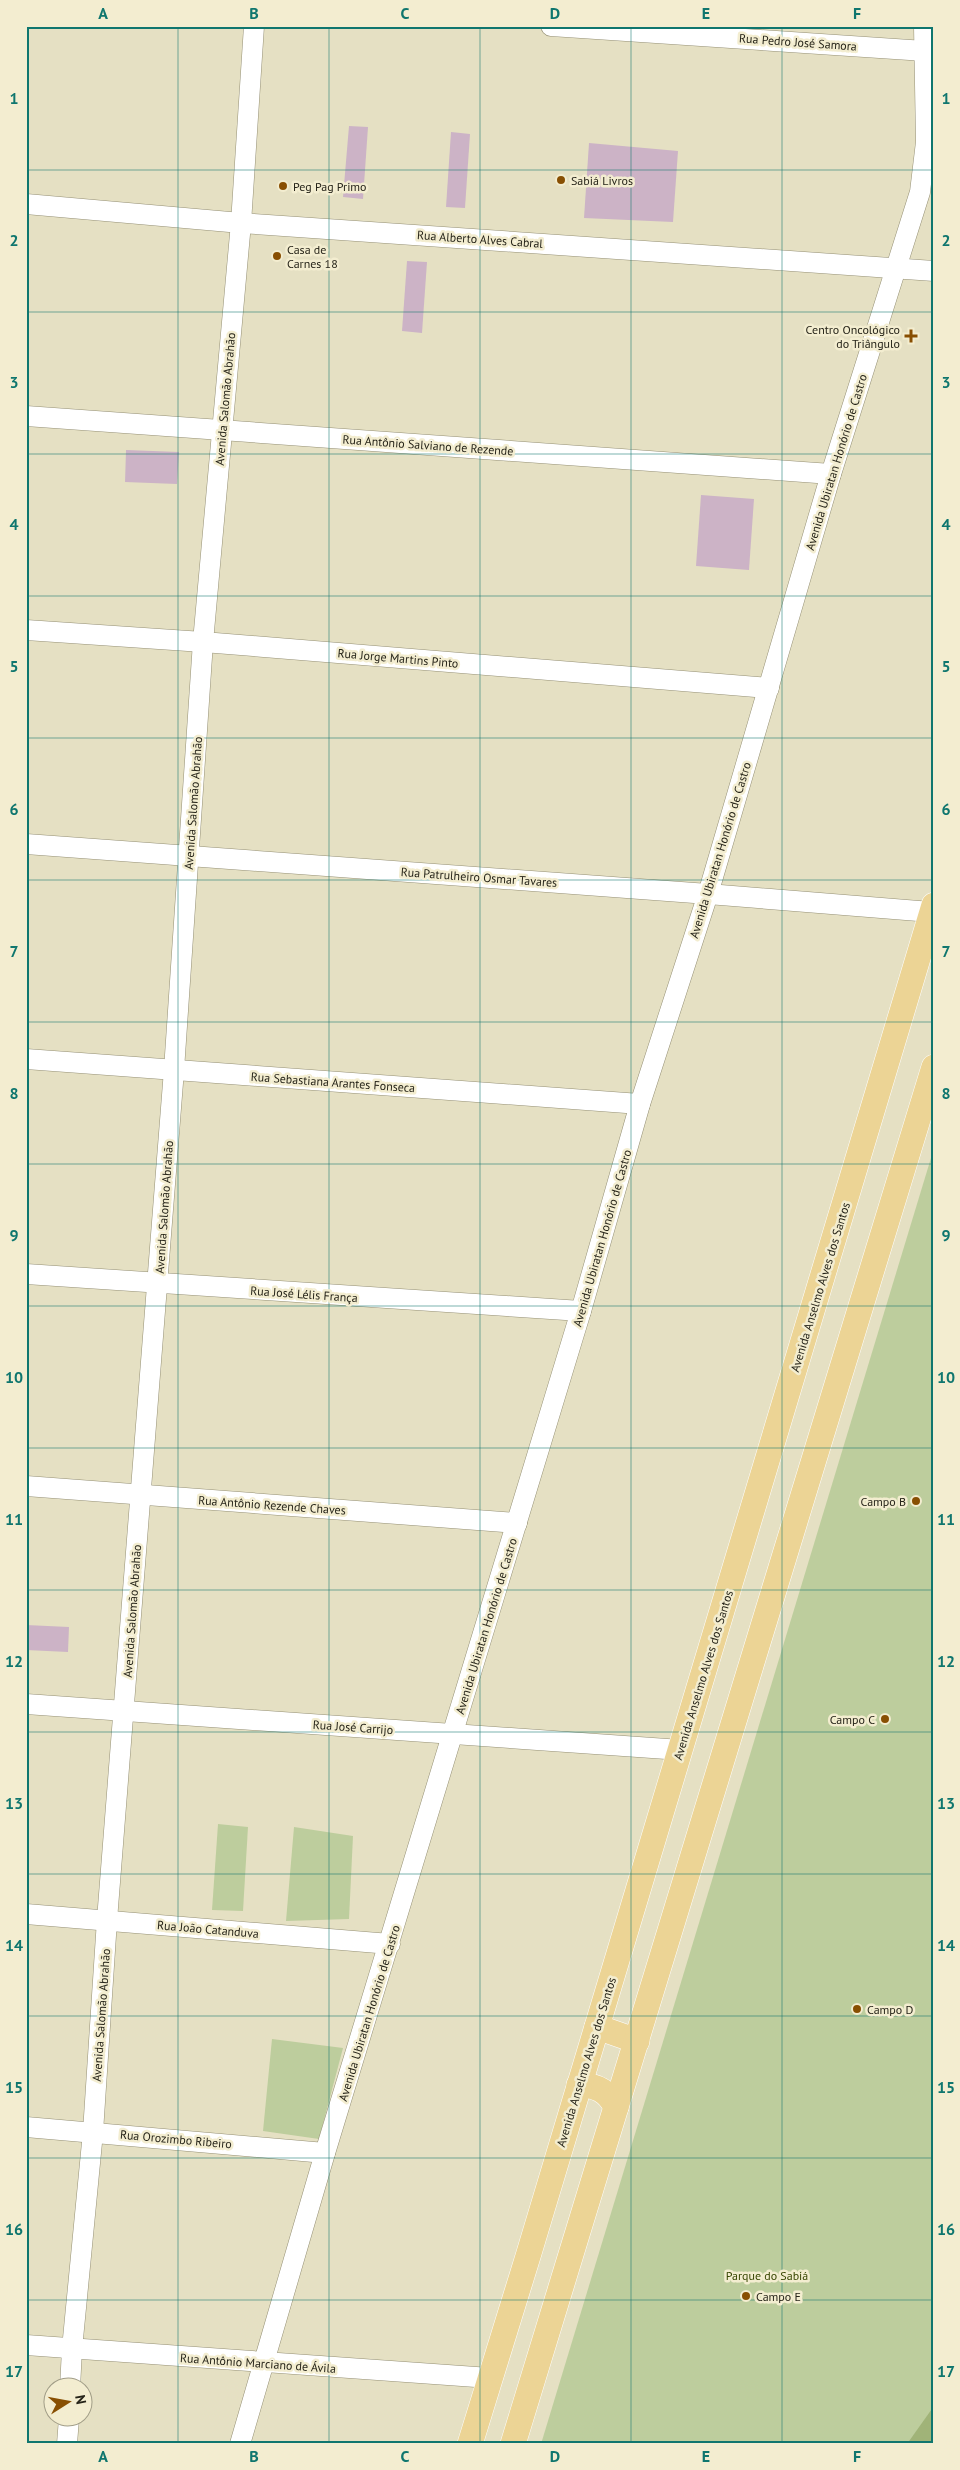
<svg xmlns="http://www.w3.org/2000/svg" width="960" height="2470" font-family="'PT Sans',sans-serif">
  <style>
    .green { fill: #bdcd9d }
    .forest { fill: #a0b378 }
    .building { fill: #ccb3c6 }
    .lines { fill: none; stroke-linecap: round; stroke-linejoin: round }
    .minor-casing { stroke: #959075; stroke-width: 21 }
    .major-casing { stroke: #fff; stroke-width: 26 }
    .minor { stroke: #fff; stroke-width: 20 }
    .major { stroke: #ecd495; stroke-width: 25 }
    .grid { fill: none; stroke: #0f766e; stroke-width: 1; stroke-opacity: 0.55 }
    .poi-dot { fill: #884f02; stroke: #f3edd0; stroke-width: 2 }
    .labels { text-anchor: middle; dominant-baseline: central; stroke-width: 5; stroke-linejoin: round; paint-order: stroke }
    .street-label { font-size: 12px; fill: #262419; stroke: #f3edd0 }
    .poi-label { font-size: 12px; fill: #262419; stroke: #f3edd0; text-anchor: start }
    .park-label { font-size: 12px; fill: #364500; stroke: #f3edd0 }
    .neatline { fill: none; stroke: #0f766e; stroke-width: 2 }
    .grid-label { font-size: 16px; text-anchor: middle; font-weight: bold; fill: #0f766e }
  </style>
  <rect width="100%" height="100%" fill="#e5e0c3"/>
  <g class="green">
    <path d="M934 1148V2444H541Z"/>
    <path d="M218 1824 248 1827 243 1911 212 1910Z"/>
    <path d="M294 1827 353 1836 349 1919 286 1921Z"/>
    <path d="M272 2039 343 2048 319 2139 263 2131Z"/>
  </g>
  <path class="forest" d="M934 2406V2444H907Z"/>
  <g class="building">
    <path d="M349 126 368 127 363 199 343 197Z"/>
    <path d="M451 132 470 134 465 208 446 207Z"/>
    <path d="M589 143 678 151 673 222 584 218Z"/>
    <path d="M407 261 427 262 422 333 402 331Z"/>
    <path d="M126 450 179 452 177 484 125 482Z"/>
    <path d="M701 495 754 499 749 570 696 566Z"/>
    <path d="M26 1625 69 1627 68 1652 26 1650Z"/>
  </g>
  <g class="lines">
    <g class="minor-casing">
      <g id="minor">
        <path d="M551 26 925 51"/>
        <path d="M26 204 241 223 934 271"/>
        <path d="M26 416 831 474"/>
        <path d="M26 630 203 642 769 688"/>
        <path d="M26 844 708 894 931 912"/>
        <path d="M26 1059 640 1104"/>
        <path d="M26 1274 581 1311"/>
        <path d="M26 1486 517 1523"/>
        <path d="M26 1704 681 1750"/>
        <path d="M26 1914 390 1944"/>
        <path d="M26 2127 325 2153"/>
        <path d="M26 2345 490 2378"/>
        <path d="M70 2388 72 2349 93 2132 107 1920 174 1070 203 642 241 223 254 26"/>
        <path d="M67 2444 69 2418"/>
        <path d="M240 2444 325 2153 581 1311 640 1104 708 894 831 474 920 192 926 142 924 26"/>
      </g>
    </g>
    <g class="major-casing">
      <g id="major">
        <path d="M597 2027 637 2041"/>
        <path d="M579 2085C596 2085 608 2091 616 2107"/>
        <path d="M470 2444 529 2253 934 905"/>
        <path d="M513 2444 934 1067"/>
      </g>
    </g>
    <use href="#minor" class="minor"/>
    <use href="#major" class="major"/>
  </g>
  <path class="grid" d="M178 26V2444M329 26V2444M480 26V2444M631 26V2444M782 26V2444M26 170H934M26 312H934M26 454H934M26 596H934M26 738H934M26 880H934M26 1022H934M26 1164H934M26 1306H934M26 1448H934M26 1590H934M26 1732H934M26 1874H934M26 2016H934M26 2158H934M26 2300H934"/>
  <g class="poi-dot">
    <circle cx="561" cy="180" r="5"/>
    <circle cx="283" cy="186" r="5"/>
    <circle cx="277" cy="256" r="5"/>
    <path d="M908.5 328.5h5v5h5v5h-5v5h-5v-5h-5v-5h5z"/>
    <circle cx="916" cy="1501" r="5"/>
    <circle cx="885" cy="1719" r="5"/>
    <circle cx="857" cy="2009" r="5"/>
    <circle cx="746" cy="2296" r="5"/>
  </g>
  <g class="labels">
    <g class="street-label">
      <text transform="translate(798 42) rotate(4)">Rua Pedro José Samora</text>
      <text transform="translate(480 239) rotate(4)">Rua Alberto Alves Cabral</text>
      <text transform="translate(225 399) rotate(-85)">Avenida Salomão Abrahão</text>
      <text transform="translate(428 445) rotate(4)">Rua Antônio Salviano de Rezende</text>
      <text transform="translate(836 462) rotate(-73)">Avenida Ubiratan Honório de Castro</text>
      <text transform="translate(398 658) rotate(5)">Rua Jorge Martins Pinto</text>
      <text transform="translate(193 803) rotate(-86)">Avenida Salomão Abrahão</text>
      <text transform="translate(720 850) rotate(-73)">Avenida Ubiratan Honório de Castro</text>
      <text transform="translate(479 877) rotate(4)">Rua Patrulheiro Osmar Tavares</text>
      <text transform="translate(333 1082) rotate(4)">Rua Sebastiana Arantes Fonseca</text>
      <text transform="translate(164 1207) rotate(-86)">Avenida Salomão Abrahão</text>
      <text transform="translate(602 1238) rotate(-74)">Avenida Ubiratan Honório de Castro</text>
      <text transform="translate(820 1287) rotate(-73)">Avenida Anselmo Alves dos Santos</text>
      <text transform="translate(304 1294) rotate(4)">Rua José Lélis França</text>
      <text transform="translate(272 1505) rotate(4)">Rua Antônio Rezende Chaves</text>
      <text transform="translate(132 1611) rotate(-86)">Avenida Salomão Abrahão</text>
      <text transform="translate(486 1626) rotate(-73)">Avenida Ubiratan Honório de Castro</text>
      <text transform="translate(703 1675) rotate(-73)">Avenida Anselmo Alves dos Santos</text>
      <text transform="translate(353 1727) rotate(4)">Rua José Carrijo</text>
      <text transform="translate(208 1929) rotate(5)">Rua João Catanduva</text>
      <text transform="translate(369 2013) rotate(-73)">Avenida Ubiratan Honório de Castro</text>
      <text transform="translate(101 2015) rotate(-86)">Avenida Salomão Abrahão</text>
      <text transform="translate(586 2062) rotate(-73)">Avenida Anselmo Alves dos Santos</text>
      <text transform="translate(176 2139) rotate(5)">Rua Orozimbo Ribeiro</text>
      <text transform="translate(258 2363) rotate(4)">Rua Antônio Marciano de Ávila</text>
    </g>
    <g class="poi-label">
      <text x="571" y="180">Sabiá Livros</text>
      <text x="293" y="186">Peg Pag Primo</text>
      <text x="287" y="249">Casa de<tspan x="287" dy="14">Carnes 18</tspan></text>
      <text x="900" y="329" text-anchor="end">Centro Oncológico<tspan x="900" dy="14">do Triângulo</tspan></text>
      <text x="906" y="1501" text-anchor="end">Campo B</text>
      <text x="875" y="1719" text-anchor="end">Campo C</text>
      <text x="867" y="2009">Campo D</text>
      <text x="756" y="2296">Campo E</text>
    </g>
    <g class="park-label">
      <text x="767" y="2275">Parque do Sabiá</text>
    </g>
  </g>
  <rect width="960" height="2470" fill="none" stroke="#f3edd0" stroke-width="55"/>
  <g transform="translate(68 2402) rotate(79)"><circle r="24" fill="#f3edd0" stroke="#a19d87"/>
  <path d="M0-4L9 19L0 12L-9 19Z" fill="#884f02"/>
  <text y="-8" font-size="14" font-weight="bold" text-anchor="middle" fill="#262419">N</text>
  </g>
  <rect x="28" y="28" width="904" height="2414" class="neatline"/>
  <g class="grid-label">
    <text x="103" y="19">A</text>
    <text x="254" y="19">B</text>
    <text x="405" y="19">C</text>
    <text x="555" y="19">D</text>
    <text x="706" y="19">E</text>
    <text x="857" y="19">F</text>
    <text x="14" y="104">1</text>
    <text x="946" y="104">1</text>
    <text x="14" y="246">2</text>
    <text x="946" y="246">2</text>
    <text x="14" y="388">3</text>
    <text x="946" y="388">3</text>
    <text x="14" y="530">4</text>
    <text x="946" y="530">4</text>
    <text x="14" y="672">5</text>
    <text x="946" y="672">5</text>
    <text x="14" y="815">6</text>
    <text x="946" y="815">6</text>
    <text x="14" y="957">7</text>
    <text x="946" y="957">7</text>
    <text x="14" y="1099">8</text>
    <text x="946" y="1099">8</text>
    <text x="14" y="1241">9</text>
    <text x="946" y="1241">9</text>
    <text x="14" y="1383">10</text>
    <text x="946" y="1383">10</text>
    <text x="14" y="1525">11</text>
    <text x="946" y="1525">11</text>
    <text x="14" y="1667">12</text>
    <text x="946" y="1667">12</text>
    <text x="14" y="1809">13</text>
    <text x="946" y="1809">13</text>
    <text x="14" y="1951">14</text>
    <text x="946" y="1951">14</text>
    <text x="14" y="2093">15</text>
    <text x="946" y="2093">15</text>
    <text x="14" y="2235">16</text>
    <text x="946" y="2235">16</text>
    <text x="14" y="2377">17</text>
    <text x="946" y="2377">17</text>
    <text x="103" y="2462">A</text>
    <text x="254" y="2462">B</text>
    <text x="405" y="2462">C</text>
    <text x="555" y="2462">D</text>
    <text x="706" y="2462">E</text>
    <text x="857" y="2462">F</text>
  </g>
</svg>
